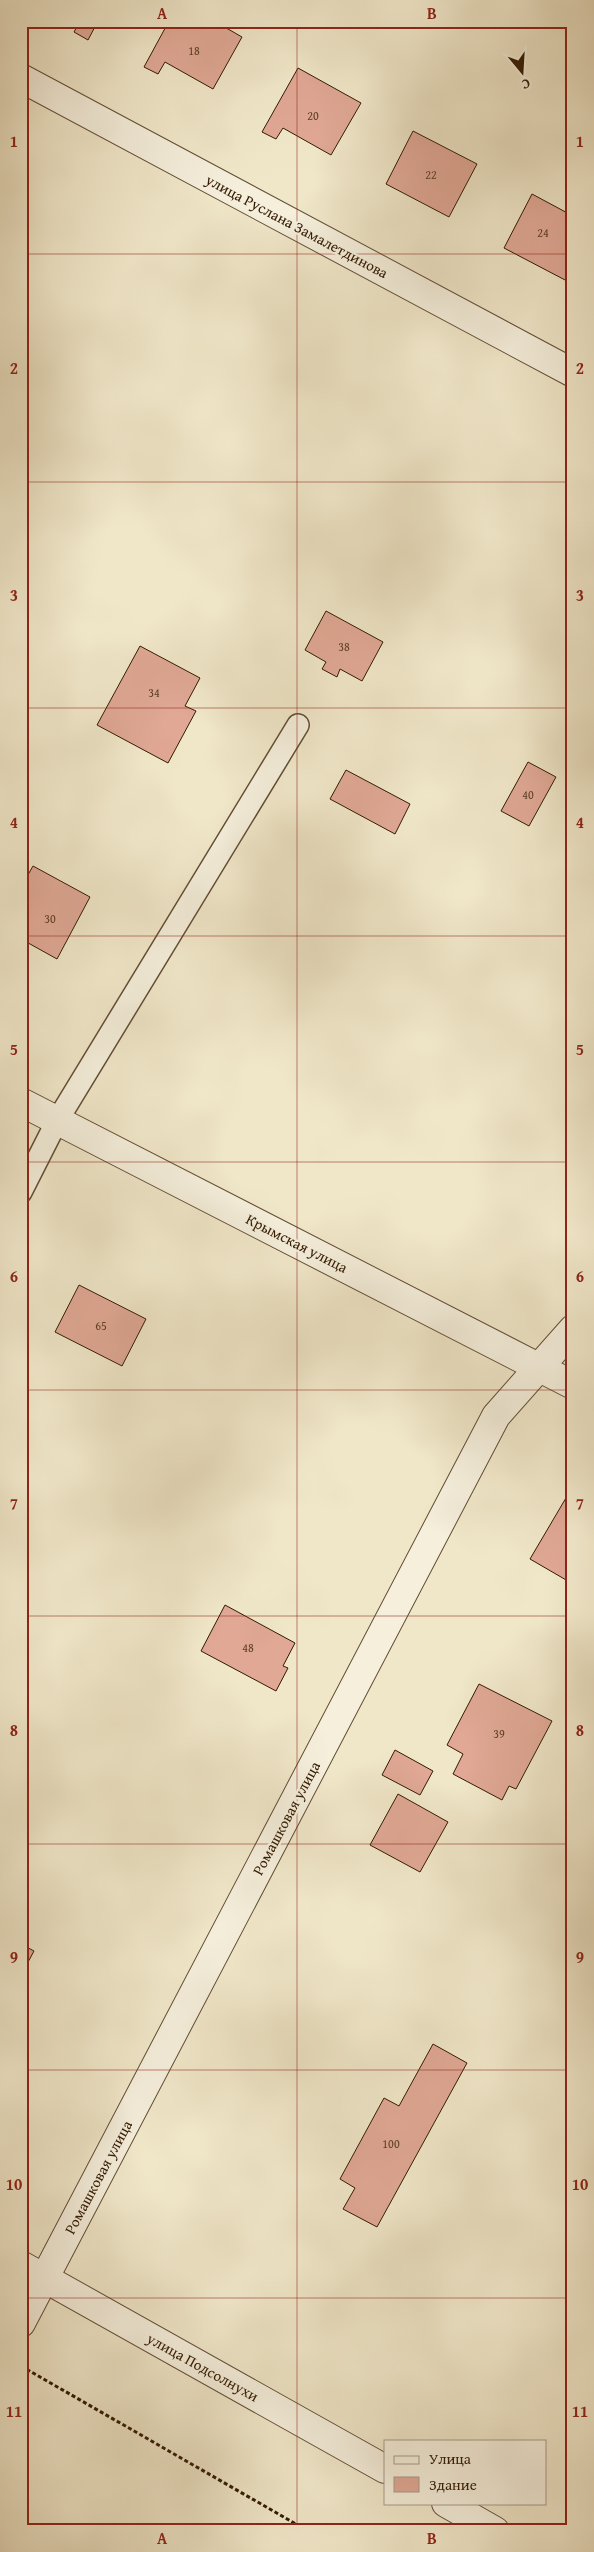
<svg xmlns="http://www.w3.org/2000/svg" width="594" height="2552" font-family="'Gentium Book Plus',serif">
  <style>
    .building { fill: #e0a895; stroke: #321a02 }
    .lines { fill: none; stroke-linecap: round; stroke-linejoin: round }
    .service-casing { stroke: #624d34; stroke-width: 24 }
    .minor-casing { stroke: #624d34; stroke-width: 30 }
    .tertiary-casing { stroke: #624d34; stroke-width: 30 }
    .path { stroke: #321a02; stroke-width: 3; stroke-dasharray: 4 2.5; stroke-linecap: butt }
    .service { stroke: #f5efdc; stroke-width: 21 }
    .minor { stroke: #f5efdc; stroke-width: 28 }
    .tertiary { stroke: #f5efdc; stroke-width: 28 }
    .grid { fill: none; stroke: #8f2418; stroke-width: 1; stroke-opacity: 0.55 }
    .labels { text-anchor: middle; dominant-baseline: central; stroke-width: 4.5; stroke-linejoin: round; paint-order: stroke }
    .number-label { font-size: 12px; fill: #5e3e27 }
    .street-label { font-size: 15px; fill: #321a02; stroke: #f5efdc }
    .neatline { fill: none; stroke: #8f2418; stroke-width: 2 }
    .grid-label { font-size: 16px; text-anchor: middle; font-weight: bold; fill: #8f2418 }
  </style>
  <rect width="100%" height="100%" fill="#f0e7c9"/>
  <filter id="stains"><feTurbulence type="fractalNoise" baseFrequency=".004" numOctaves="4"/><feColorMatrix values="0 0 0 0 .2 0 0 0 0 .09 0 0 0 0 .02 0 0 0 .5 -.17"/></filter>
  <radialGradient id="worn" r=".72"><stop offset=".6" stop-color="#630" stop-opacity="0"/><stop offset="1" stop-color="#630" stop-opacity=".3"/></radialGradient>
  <g class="building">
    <path d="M80 21H98L88 40 74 32Z"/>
    <path d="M169 21H214L242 37 213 89 165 62 158 74 144 67Z"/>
    <path d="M298 68 361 103 331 155 283 128 276 139 262 132Z"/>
    <path d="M413 131 477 164 449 217 386 184Z"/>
    <path d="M532 194 573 216V270L567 281 504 248Z"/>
    <path d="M326 611 383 642 362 681 340 669 337 677 322 669 326 662 305 650Z"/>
    <path d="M140 646 200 678 185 706 196 711 168 763 97 725Z"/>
    <path d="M528 762 556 777 529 826 501 811Z"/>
    <path d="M346 770 410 804 395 834 330 799Z"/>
    <path d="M33 866 90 897 57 959 21 939V887Z"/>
    <path d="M79 1285 146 1319 122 1366 55 1332Z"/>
    <path d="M573 1486V1584L530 1559Z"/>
    <path d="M225 1605 295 1643 283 1666 288 1668 276 1691 201 1651Z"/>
    <path d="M479 1684 552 1721 516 1789 509 1786 502 1800 453 1774 463 1754 447 1745Z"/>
    <path d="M395 1750 433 1771 420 1795 382 1775Z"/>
    <path d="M398 1794 448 1822 420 1872 370 1845Z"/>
    <path d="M21 1944 34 1951 21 1975Z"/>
    <path d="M433 2044 467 2063 377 2227 343 2209 355 2188 340 2179 384 2098 399 2106Z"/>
  </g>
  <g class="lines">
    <g class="service-casing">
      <path id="service" d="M21 1192 57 1121 298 725"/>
    </g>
    <g class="minor-casing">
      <g id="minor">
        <path d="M21 78 573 373"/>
        <path d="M21 1102 573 1385"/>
        <path d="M21 2323 496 1416 573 1329"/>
      </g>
    </g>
    <g class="tertiary-casing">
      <g id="tertiary">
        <path d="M21 2265 385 2469"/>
        <path d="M446 2503 495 2531"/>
      </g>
    </g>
    <path class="path" d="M21 2366 308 2531"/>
    <use href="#service" class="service"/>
    <use href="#minor" class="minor"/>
    <use href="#tertiary" class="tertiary"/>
  </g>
  <path class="grid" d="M297 21V2531M21 254H573M21 482H573M21 708H573M21 936H573M21 1162H573M21 1390H573M21 1616H573M21 1844H573M21 2070H573M21 2298H573"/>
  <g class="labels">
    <g class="number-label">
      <text x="194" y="50">18</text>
      <text x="313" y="115">20</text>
      <text x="431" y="174">22</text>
      <text x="543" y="232">24</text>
      <text x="344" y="646">38</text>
      <text x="154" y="692">34</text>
      <text x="528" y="794">40</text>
      <text x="50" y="918">30</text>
      <text x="101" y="1325">65</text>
      <text x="248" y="1647">48</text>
      <text x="499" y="1733">39</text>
      <text x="391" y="2143">100</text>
    </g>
    <g class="street-label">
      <text transform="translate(297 226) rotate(28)">улица Руслана Замалетдинова</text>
      <text transform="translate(297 1243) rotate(27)">Крымская улица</text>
      <text transform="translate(286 1818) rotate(-62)">Ромашковая улица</text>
      <text transform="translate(98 2177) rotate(-62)">Ромашковая улица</text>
      <text transform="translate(203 2367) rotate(29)">улица Подсолнухи</text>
    </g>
  </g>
  <rect width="594" height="2552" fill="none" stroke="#f0e7c9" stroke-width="55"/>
  <rect x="384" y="2440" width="162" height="65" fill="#f5efdc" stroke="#a79a85"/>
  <rect x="394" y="2456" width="25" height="8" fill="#f5efdc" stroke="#a79a85"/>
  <text x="429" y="2464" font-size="15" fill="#321a02">Улица</text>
  <rect x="394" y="2477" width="25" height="15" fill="#e0a895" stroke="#a79a85"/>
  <text x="429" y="2490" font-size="15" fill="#321a02">Здание</text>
  <g transform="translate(522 72) rotate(162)" stroke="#f5efdc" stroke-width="4" paint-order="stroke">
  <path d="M0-4L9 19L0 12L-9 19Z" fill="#321a02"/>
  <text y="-8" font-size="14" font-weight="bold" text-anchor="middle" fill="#321a02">С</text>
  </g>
  <rect x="28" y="28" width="538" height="2496" class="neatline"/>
  <g class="grid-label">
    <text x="162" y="19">A</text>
    <text x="432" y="19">B</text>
    <text x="14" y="147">1</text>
    <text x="580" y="147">1</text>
    <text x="14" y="374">2</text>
    <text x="580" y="374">2</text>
    <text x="14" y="601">3</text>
    <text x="580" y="601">3</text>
    <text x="14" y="828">4</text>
    <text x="580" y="828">4</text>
    <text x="14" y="1055">5</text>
    <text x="580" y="1055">5</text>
    <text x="14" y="1282">6</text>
    <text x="580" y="1282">6</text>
    <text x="14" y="1509">7</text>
    <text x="580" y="1509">7</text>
    <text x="14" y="1736">8</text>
    <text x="580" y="1736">8</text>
    <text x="14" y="1963">9</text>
    <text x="580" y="1963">9</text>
    <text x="14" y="2190">10</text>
    <text x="580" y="2190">10</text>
    <text x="14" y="2417">11</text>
    <text x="580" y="2417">11</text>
    <text x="162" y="2544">A</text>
    <text x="432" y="2544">B</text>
  </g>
  <rect width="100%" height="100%" filter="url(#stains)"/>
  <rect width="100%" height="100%" fill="url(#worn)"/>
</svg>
